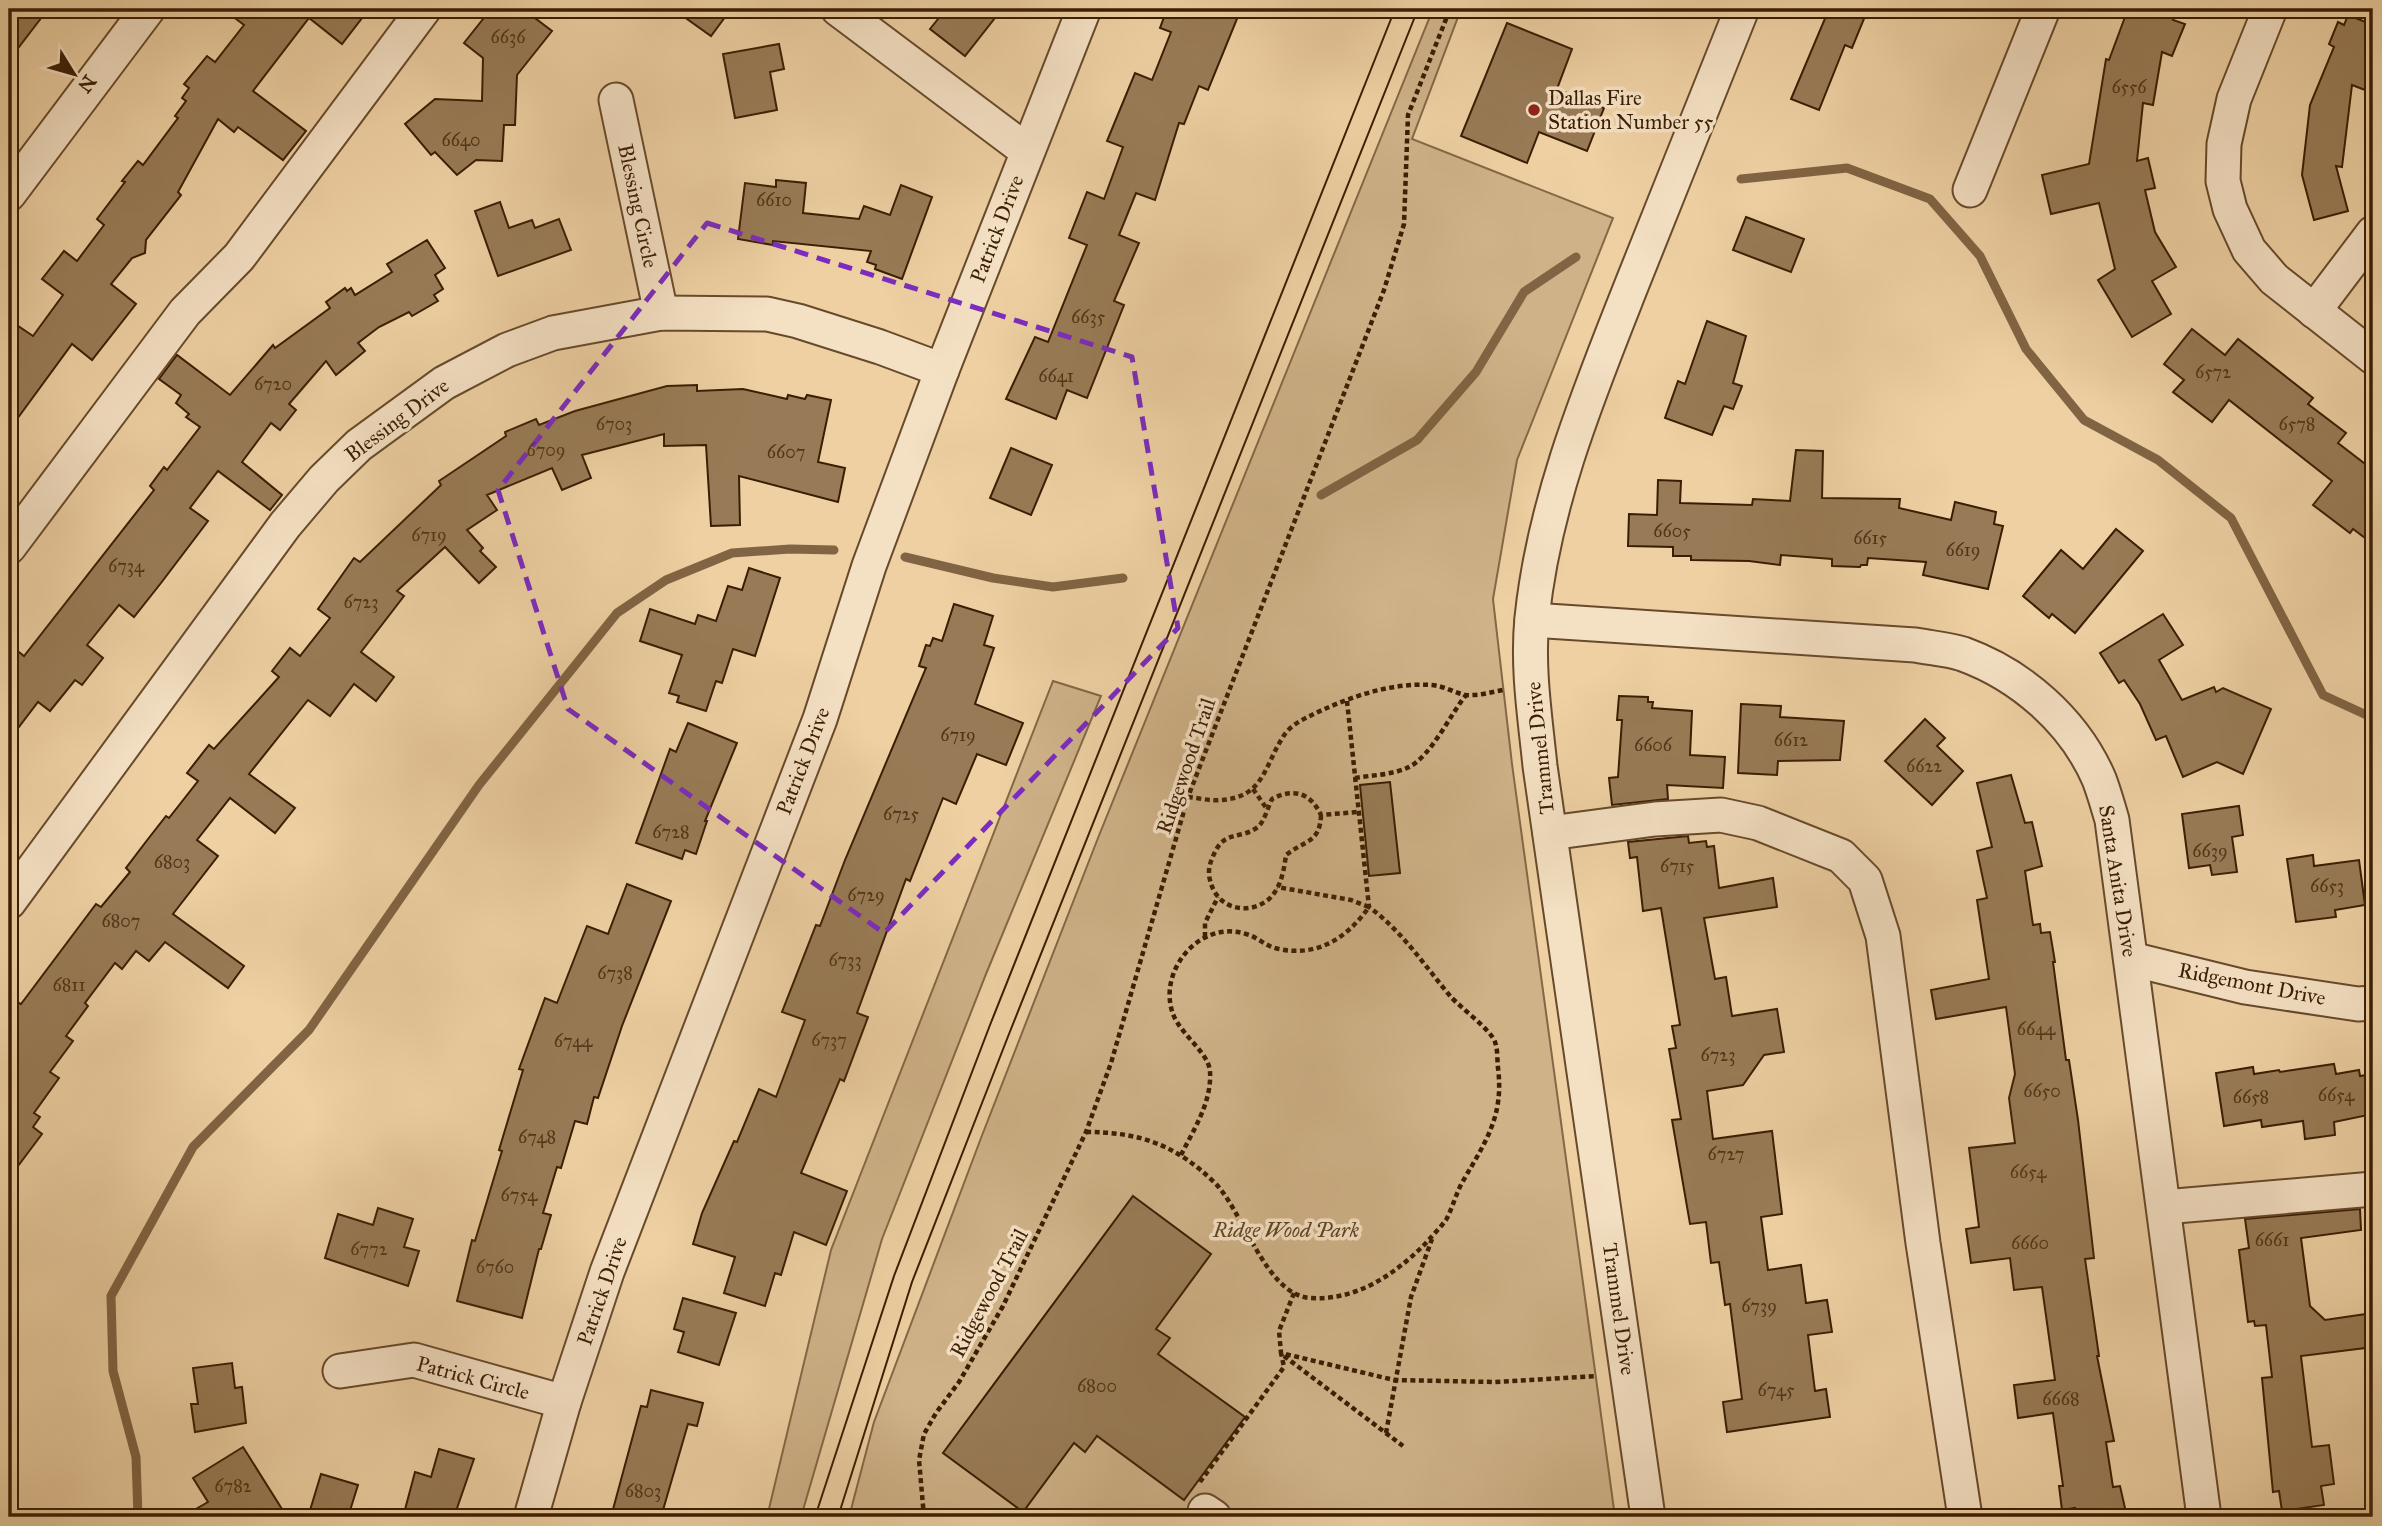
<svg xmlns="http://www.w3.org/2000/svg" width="2382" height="1526" font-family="'IM FELL Great Primer',serif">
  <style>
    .green { fill: #cfb288; stroke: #846846; stroke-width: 2 }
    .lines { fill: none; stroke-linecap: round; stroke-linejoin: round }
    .stream { stroke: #816443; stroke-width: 9 }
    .building { fill: #987b56; stroke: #3a1e03; stroke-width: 2 }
    .minor-casing { stroke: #674a2b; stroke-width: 37 }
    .path { stroke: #3a1e03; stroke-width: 4.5; stroke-dasharray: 5 3.5; stroke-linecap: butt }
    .minor { stroke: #f4e0c3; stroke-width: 33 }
    .tram { stroke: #3a1e03; stroke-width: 2 }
    .marked { fill: none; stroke: #7b2cbf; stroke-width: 5; stroke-dasharray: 14 9; stroke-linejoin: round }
    .poi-dot { fill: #8f2418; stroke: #f4e0c3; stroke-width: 2.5 }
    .labels { text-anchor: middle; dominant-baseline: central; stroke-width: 7; stroke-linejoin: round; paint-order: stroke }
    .number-label { font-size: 18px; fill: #523518 }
    .poi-label { font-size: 21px; fill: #3a1e03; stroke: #f4e0c3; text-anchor: start }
    .street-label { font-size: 21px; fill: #3a1e03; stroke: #f4e0c3 }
    .park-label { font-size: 21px; font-style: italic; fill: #5f4324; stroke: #f4e0c3 }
  </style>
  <rect width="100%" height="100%" fill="#eed0a3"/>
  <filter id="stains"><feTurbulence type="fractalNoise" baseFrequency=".00286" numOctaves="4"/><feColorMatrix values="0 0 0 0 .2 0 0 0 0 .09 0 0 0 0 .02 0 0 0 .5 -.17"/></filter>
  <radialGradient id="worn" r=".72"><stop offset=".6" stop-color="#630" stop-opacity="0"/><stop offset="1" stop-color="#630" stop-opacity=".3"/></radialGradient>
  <g class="green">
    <path d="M1433 9H1461L1412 139 1613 218 1517 460 1493 599 1512 764 1615 1517H849L874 1422 981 1138 1098 838Z"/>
    <path d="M1053 681 1101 696 986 974 882 1239 801 1517H767L831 1250Z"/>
  </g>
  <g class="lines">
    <g class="stream">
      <path d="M1741 179 1847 168 1930 199 1980 256 2026 349 2084 420 2158 460 2231 518 2323 695 2373 718"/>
      <path d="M1321 495 1417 440 1476 372 1524 292 1576 257"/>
      <path d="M905 557 993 578 1053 587 1123 578"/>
      <path d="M138 1517 136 1457 113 1371 111 1296 193 1147 309 1030 479 785 617 613 666 580 732 553 790 549 834 550"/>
    </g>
  </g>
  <g class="building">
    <path d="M9 9H48L9 60Z"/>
    <path d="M223 9H369L342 44 309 18 253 91 306 131 283 160 238 127 234 132 218 119 178 192 181 195 146 240 145 253 132 258 111 284 136 304 92 360 72 344 9 430V339L18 326 33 336 63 295 42 279 64 251 77 261 104 225 97 219 125 182 122 181 138 161 143 165 178 118 175 116 186 101 182 98 189 88 184 84 207 56 215 62 244 25Z"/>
    <path d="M491 9H523L552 31 517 75 515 125H504L502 161 476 160 457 175 435 152 431 155 405 124 435 99 482 101 483 58 464 43Z"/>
    <path d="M673 9H731L711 36Z"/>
    <path d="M946 9H1002L965 56 930 29Z"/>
    <path d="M1167 9H1241L1208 90 1199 86 1184 124 1179 123 1155 200 1136 193 1119 235 1139 243 1114 301 1124 305 1087 398 1067 390 1056 419 1006 399 1035 337 1048 342 1087 245 1069 238 1087 192 1104 199 1123 147 1107 141 1135 73 1152 80 1171 32 1160 28Z"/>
    <path d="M1829 9H1868L1852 48 1845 45 1819 110 1791 99Z"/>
    <path d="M2128 9H2177L2173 20 2185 24 2172 56 2162 52 2153 105 2143 103 2137 161 2148 158 2155 188 2145 190 2155 232 2176 267 2152 281 2171 314 2132 337 2098 280 2115 269 2099 203 2051 214 2042 175 2089 164 2106 59 2109 60Z"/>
    <path d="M2348 15 2373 25V93L2352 85 2342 167 2336 166 2348 211 2314 220 2302 175 2310 105 2334 47 2329 44 2338 22 2344 25Z"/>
    <path d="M1507 23 1572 49 1557 89 1604 108 1587 151 1539 132 1527 163 1461 136Z"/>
    <path d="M779 44 784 69 770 72 777 110 735 118 723 54Z"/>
    <path d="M776 180 806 183 803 213 859 219 864 206 890 215 901 185 932 197 902 279 875 269 876 265 867 262 871 251 773 241V245L738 239 745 183 776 187Z"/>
    <path d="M500 202 509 228 532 220 535 228 559 219 571 250 498 276 475 211Z"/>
    <path d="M1746 217 1804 239 1791 272 1733 250Z"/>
    <path d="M427 240 445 268 435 275 443 289 434 295 438 301 412 316 409 312 379 327 358 343 365 351 336 375 326 361 289 404 296 410 280 430 271 423 242 462 282 495 270 510 218 471 190 508 208 521 161 583 134 617 119 605 87 645 103 658 82 685 75 680 50 711 38 702 9 740V644L24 656 154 490 150 486 164 467 167 470 200 427 186 417 189 414 176 403 181 395 159 379 177 355 230 395 273 345 275 348 330 308 326 302 345 288 347 291 351 288 355 295 392 272 387 264Z"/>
    <path d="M1707 321 1746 336 1733 383 1742 386 1733 409 1724 406 1712 435 1665 418 1678 381 1685 384Z"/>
    <path d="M2192 329 2225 355 2238 339 2313 398 2308 404 2346 433 2338 443 2373 470V544L2353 529 2350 533 2313 505 2332 481 2229 400 2212 422 2173 392 2184 380 2164 364Z"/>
    <path d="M697 385V391L743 389 787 399 788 395 805 399 807 395 831 400 818 462 845 468 838 502 739 476 740 525 711 526 706 445 664 446V434L582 455 591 478 562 490 552 468 487 495 497 510 467 530 483 548 480 551 496 567 479 583 445 547 397 591 404 596 361 652 394 677 376 701 354 684 330 716 308 700 249 774 295 808 275 833 230 798 197 840 218 856 173 914 244 966 228 988 165 942 149 961 136 951 122 969 115 963 85 1003 88 1006 66 1036 73 1041 50 1072 59 1078 34 1113 40 1117 33 1127 42 1134 9 1178V1016L19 1003 21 1004 96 904 101 907 130 872 126 868 148 839 166 816 169 818 198 781 187 773 209 745 214 749 279 677 272 671 290 648 300 656 330 618 318 609 354 558 360 562 441 485 439 481 506 436 505 432 536 419 539 425 575 411 667 386Z"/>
    <path d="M1011 448 1052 465 1031 515 990 498Z"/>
    <path d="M1796 450 1823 451 1822 498 1900 499 1899 508 1951 520 1955 502 1996 512 1994 524 2003 526 1988 589 1923 575 1926 562 1868 558 1867 565H1861L1860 567 1832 566V559L1781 555 1780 565 1749 561 1691 560V556H1673V547L1628 546 1629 514 1657 515 1658 480 1681 481 1680 503 1752 505 1753 499 1790 501Z"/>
    <path d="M2116 529 2143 551 2075 633 2052 614 2049 618 2023 596 2061 550 2083 569Z"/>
    <path d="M749 568 780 578 755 656 733 649 722 683 716 681 706 711 677 702 679 696 669 693 682 655 640 641 650 609 695 624 698 615 716 621 728 586 742 590Z"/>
    <path d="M954 604 993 616 984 645 994 648 975 704 1023 723 1006 765 977 754 956 804 943 798 910 881 906 879 857 1013 868 1017 844 1081 840 1079 801 1173 847 1191 826 1245 794 1232 781 1275 775 1273 765 1306 724 1293 735 1257 693 1244 702 1213 734 1141 737 1142 759 1089 776 1097 805 1020 782 1012 816 925 820 926 845 860 926 668 919 666 926 645 930 646 933 638 942 641Z"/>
    <path d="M2163 614 2183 645 2159 660 2182 700 2214 687 2216 692 2223 688 2271 709 2243 774 2217 762 2183 777 2166 736 2156 740 2140 704 2124 680 2119 683 2100 653Z"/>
    <path d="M1619 696 1648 697V702H1653L1652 708 1692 711 1690 755 1725 757 1723 788 1667 785 1668 799 1612 805 1609 778 1618 777 1622 720H1617Z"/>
    <path d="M1741 704 1781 706 1780 717 1844 721 1840 760 1778 761 1777 775 1738 773Z"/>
    <path d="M1925 719 1945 738 1937 746 1963 771 1932 805 1885 761Z"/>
    <path d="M688 723 737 743 705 821H707L696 854 685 850 682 859 636 843 670 749 676 752Z"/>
    <path d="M2011 775 2025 823 2032 822 2042 866 2025 871 2033 925 2040 924 2041 933 2050 932 2055 962H2053L2066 1060H2069L2078 1120 2094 1258 2085 1259 2099 1356H2097L2114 1441 2106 1442 2113 1487 2120 1486 2127 1517H2076L2075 1508 2062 1510 2059 1486H2063L2053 1413 2018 1418 2014 1385 2055 1380 2042 1287 2014 1290 2010 1258 1971 1263 1966 1229 1979 1227 1969 1148 2015 1143 2009 1098 2015 1074 2006 1007 1936 1019 1931 990 1989 979 1977 900 1987 898 1977 851 1992 847 1977 783Z"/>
    <path d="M1390 782 1400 873 1369 876 1360 785Z"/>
    <path d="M2239 806 2243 835 2232 837 2237 872 2212 875 2210 865 2189 868 2182 814Z"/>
    <path d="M1688 836 1689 843 1706 841 1707 847 1714 846 1719 888 1773 878 1777 907 1704 918 1715 979 1726 977 1732 1016 1777 1009 1784 1052 1764 1055 1743 1085 1707 1091 1713 1139 1772 1131 1782 1214 1761 1217 1768 1270 1801 1265 1806 1303 1827 1300 1832 1332 1808 1335 1815 1391 1826 1389 1830 1417 1727 1432 1723 1402 1742 1399 1730 1304 1725 1305 1719 1262 1711 1263 1706 1222 1690 1224 1672 1120 1681 1119 1669 1049 1676 1048 1672 1026 1680 1025 1661 908 1643 911 1637 857 1630 858 1628 842Z"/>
    <path d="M2313 855 2314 866 2359 860 2365 905 2335 910 2336 917 2296 922 2287 859Z"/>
    <path d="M627 884 671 901 622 1026 598 1098 594 1097 587 1124 575 1121 561 1168 557 1167 543 1213 551 1215 541 1249H539L522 1318 457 1301 472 1240 475 1241 502 1151 499 1150 523 1070 519 1069 545 998 557 1003 587 926 608 934Z"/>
    <path d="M2334 1064 2336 1074 2359 1070 2360 1076 2373 1074V1114L2334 1122 2335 1135 2305 1139 2303 1121 2262 1127 2261 1120 2224 1126 2216 1073 2253 1067 2254 1074 2279 1070 2280 1072Z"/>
    <path d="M1133 1196 1211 1254 1156 1329 1170 1338 1158 1354 1245 1417 1184 1500 1097 1436 1085 1452 1074 1443 1023 1512 943 1453Z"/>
    <path d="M378 1208 413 1219 404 1247 419 1251 408 1286 325 1258 338 1214 373 1225Z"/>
    <path d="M2360 1209 2361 1230 2301 1238 2310 1306 2325 1320 2373 1313V1347L2301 1356 2312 1447 2329 1445 2334 1484 2321 1486 2324 1505 2282 1511 2279 1491 2273 1492 2262 1378 2272 1377 2266 1325 2255 1326 2254 1321 2248 1322 2239 1250 2249 1248 2245 1219Z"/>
    <path d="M683 1298 736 1313 719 1365 678 1352 684 1332 674 1329Z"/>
    <path d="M232 1363 235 1388 242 1387 246 1423 195 1432 191 1404H198L193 1368Z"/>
    <path d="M651 1390 703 1403 697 1426 688 1424 661 1517H625L612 1513 641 1406 647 1407Z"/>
    <path d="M243 1447 287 1517H182L208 1502 193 1478Z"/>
    <path d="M439 1449 474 1459 454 1517H403L415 1472 431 1477Z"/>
    <path d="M321 1474 358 1485 348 1517H308Z"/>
  </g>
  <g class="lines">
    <g class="minor-casing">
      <g id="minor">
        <path d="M838 9 1027 151"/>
        <path d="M2270 9 2234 99 2224 144 2223 181 2230 209 2249 250 2274 279 2373 357"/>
        <path d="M616 100 661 313"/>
        <path d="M1970 190 2043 9"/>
        <path d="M9 194 148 9"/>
        <path d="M2314 311 2373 233"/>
        <path d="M9 547 185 312 239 257 424 9"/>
        <path d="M1532 620 1915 645C1930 648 1948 649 1963 654 2021 675 2074 721 2099 779 2104 792 2108 806 2112 820L2204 1517"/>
        <path d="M1550 833 1655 819 1721 815 1758 823 1841 856 1865 880 1883 936 1923 1243 1965 1517"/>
        <path d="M9 902 285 525 324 479 359 445 444 383 507 350 553 333 661 313 767 314 798 321 880 347 942 370"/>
        <path d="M2131 959 2245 987 2358 1004 2373 1003"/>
        <path d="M2164 1207 2373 1189"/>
        <path d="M340 1371 414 1360 564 1402"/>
        <path d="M1205 1511 1214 1517"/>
        <path d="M531 1517 564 1402 607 1272 820 719 869 566 942 370 1084 9"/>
        <path d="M1648 1517 1540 766C1535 717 1527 667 1532 618 1544 501 1589 393 1632 284 1669 192 1705 101 1742 9"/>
      </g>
    </g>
    <g class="path">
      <path d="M1355 778C1372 775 1393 775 1409 767 1431 756 1450 715 1466 695"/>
      <path d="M1253 789 1267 809"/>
      <path d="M1188 797C1198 798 1210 801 1220 800 1264 798 1264 766 1283 737 1288 728 1299 721 1308 717 1343 699 1390 682 1431 685 1445 686 1454 693 1466 695 1478 696 1492 692 1503 690"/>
      <path d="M1321 815C1320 843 1305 840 1286 855 1284 870 1281 888 1269 899 1247 917 1216 908 1210 880 1208 873 1209 865 1212 859 1223 828 1239 841 1258 827 1264 822 1268 807 1272 799 1293 788 1310 792 1321 815L1357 812"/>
      <path d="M1205 937V923L1218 897"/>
      <path d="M1086 1132C1140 1132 1176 1145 1215 1183 1243 1211 1266 1295 1310 1298 1356 1301 1394 1275 1425 1244 1432 1236 1440 1228 1446 1220 1453 1207 1456 1193 1463 1181 1486 1141 1504 1116 1498 1068 1497 1060 1498 1050 1495 1042 1492 1031 1460 1007 1451 997 1424 965 1403 932 1369 907L1347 701"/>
      <path d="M1181 1155C1194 1129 1212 1102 1210 1071 1208 1052 1181 1035 1173 1014 1157 971 1200 919 1246 934 1258 937 1266 947 1279 949 1318 957 1347 938 1369 907L1351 900 1277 887"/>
      <path d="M1294 1293 1279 1331 1281 1353 1394 1380 1495 1382 1596 1376"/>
      <path d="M1284 1356 1403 1446"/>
      <path d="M1386 1433 1411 1297 1432 1239"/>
      <path d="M1200 1482 1284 1367 1281 1353"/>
      <path d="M924 1517 919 1460 924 1434 936 1413 959 1382 1003 1306 1086 1132 1111 1063 1188 797 1384 290 1404 224 1408 115 1450 9"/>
    </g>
    <use href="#minor" class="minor"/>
    <g class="tram">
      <path d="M815 1517 894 1276 990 1025 1395 9"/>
      <path d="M838 1517 912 1282 1009 1034 1418 9"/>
    </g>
  </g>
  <path class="marked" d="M707 223 1132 357 1178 628 884 933 568 709 498 490Z"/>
  <circle class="poi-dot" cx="1534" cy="110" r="7"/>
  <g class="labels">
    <g class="number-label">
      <text x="508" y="37">6636</text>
      <text x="2129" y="87">6556</text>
      <text x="461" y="140">6640</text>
      <text x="774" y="200">6610</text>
      <text x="1088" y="317">6635</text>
      <text x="2213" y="372">6572</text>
      <text x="1056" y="376">6641</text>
      <text x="273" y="384">6720</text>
      <text x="614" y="424">6703</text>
      <text x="2297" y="424">6578</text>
      <text x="546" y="450">6709</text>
      <text x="786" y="452">6607</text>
      <text x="1672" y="531">6605</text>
      <text x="429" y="535">6719</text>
      <text x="1870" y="538">6615</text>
      <text x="1963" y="550">6619</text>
      <text x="126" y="566">6734</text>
      <text x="361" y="602">6723</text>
      <text x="958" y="735">6719</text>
      <text x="1791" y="740">6612</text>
      <text x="1653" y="745">6606</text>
      <text x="1924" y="766">6622</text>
      <text x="901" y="814">6725</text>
      <text x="671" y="832">6728</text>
      <text x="2210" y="851">6639</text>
      <text x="172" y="862">6803</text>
      <text x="1677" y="866">6715</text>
      <text x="2327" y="886">6653</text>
      <text x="866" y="895">6729</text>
      <text x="121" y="921">6807</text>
      <text x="845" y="960">6733</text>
      <text x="615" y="973">6738</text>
      <text x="69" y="985">6811</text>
      <text x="2036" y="1029">6644</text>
      <text x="829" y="1040">6737</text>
      <text x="573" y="1041">6744</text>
      <text x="1718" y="1055">6723</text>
      <text x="2042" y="1091">6650</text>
      <text x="2336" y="1095">6654</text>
      <text x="2251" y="1097">6658</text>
      <text x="537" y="1137">6748</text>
      <text x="1726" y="1154">6727</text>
      <text x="2028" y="1172">6654</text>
      <text x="519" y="1195">6754</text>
      <text x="2272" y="1240">6661</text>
      <text x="2030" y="1243">6660</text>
      <text x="369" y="1249">6772</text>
      <text x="495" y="1267">6760</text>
      <text x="1759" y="1306">6739</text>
      <text x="1097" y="1386">6800</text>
      <text x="1776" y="1390">6745</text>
      <text x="2061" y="1399">6668</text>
      <text x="233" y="1486">6782</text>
      <text x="643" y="1491">6803</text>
    </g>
    <g class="poi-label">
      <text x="1548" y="98">Dallas Fire<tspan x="1548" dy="24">Station Number 55</tspan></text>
    </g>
    <g class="street-label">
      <text transform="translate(638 206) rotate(78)">Blessing Circle</text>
      <text transform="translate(997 229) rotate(-69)">Patrick Drive</text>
      <text transform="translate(397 420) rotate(-37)">Blessing Drive</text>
      <text transform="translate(1540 748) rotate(-96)">Trammel Drive</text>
      <text transform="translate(803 761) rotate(-69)">Patrick Drive</text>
      <text transform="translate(1186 766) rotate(-71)">Ridgewood Trail</text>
      <text transform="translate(2118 881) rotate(81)">Santa Anita Drive</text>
      <text transform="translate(2252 984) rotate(11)">Ridgemont Drive</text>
      <text transform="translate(602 1291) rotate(-71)">Patrick Drive</text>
      <text transform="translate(989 1293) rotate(-62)">Ridgewood Trail</text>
      <text transform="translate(1619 1309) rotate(82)">Trammel Drive</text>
      <text transform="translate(473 1378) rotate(15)">Patrick Circle</text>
    </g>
    <g class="park-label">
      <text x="1286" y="1230">Ridge Wood Park</text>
    </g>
  </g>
  <rect width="2382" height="1526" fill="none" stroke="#eed0a3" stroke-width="35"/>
  <rect x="10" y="10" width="2361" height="1505" fill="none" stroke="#3a1e03" stroke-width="3.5"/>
  <rect x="18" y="18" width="2347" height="1491" fill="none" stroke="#3a1e03" stroke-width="2"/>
  <g transform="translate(74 74) rotate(127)" stroke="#f4e0c3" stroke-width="5" paint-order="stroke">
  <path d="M0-5L12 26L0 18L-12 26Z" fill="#3a1e03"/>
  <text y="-10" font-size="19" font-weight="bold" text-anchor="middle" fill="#3a1e03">N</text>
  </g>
  <rect width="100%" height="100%" filter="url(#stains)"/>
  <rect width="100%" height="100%" fill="url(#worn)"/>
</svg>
